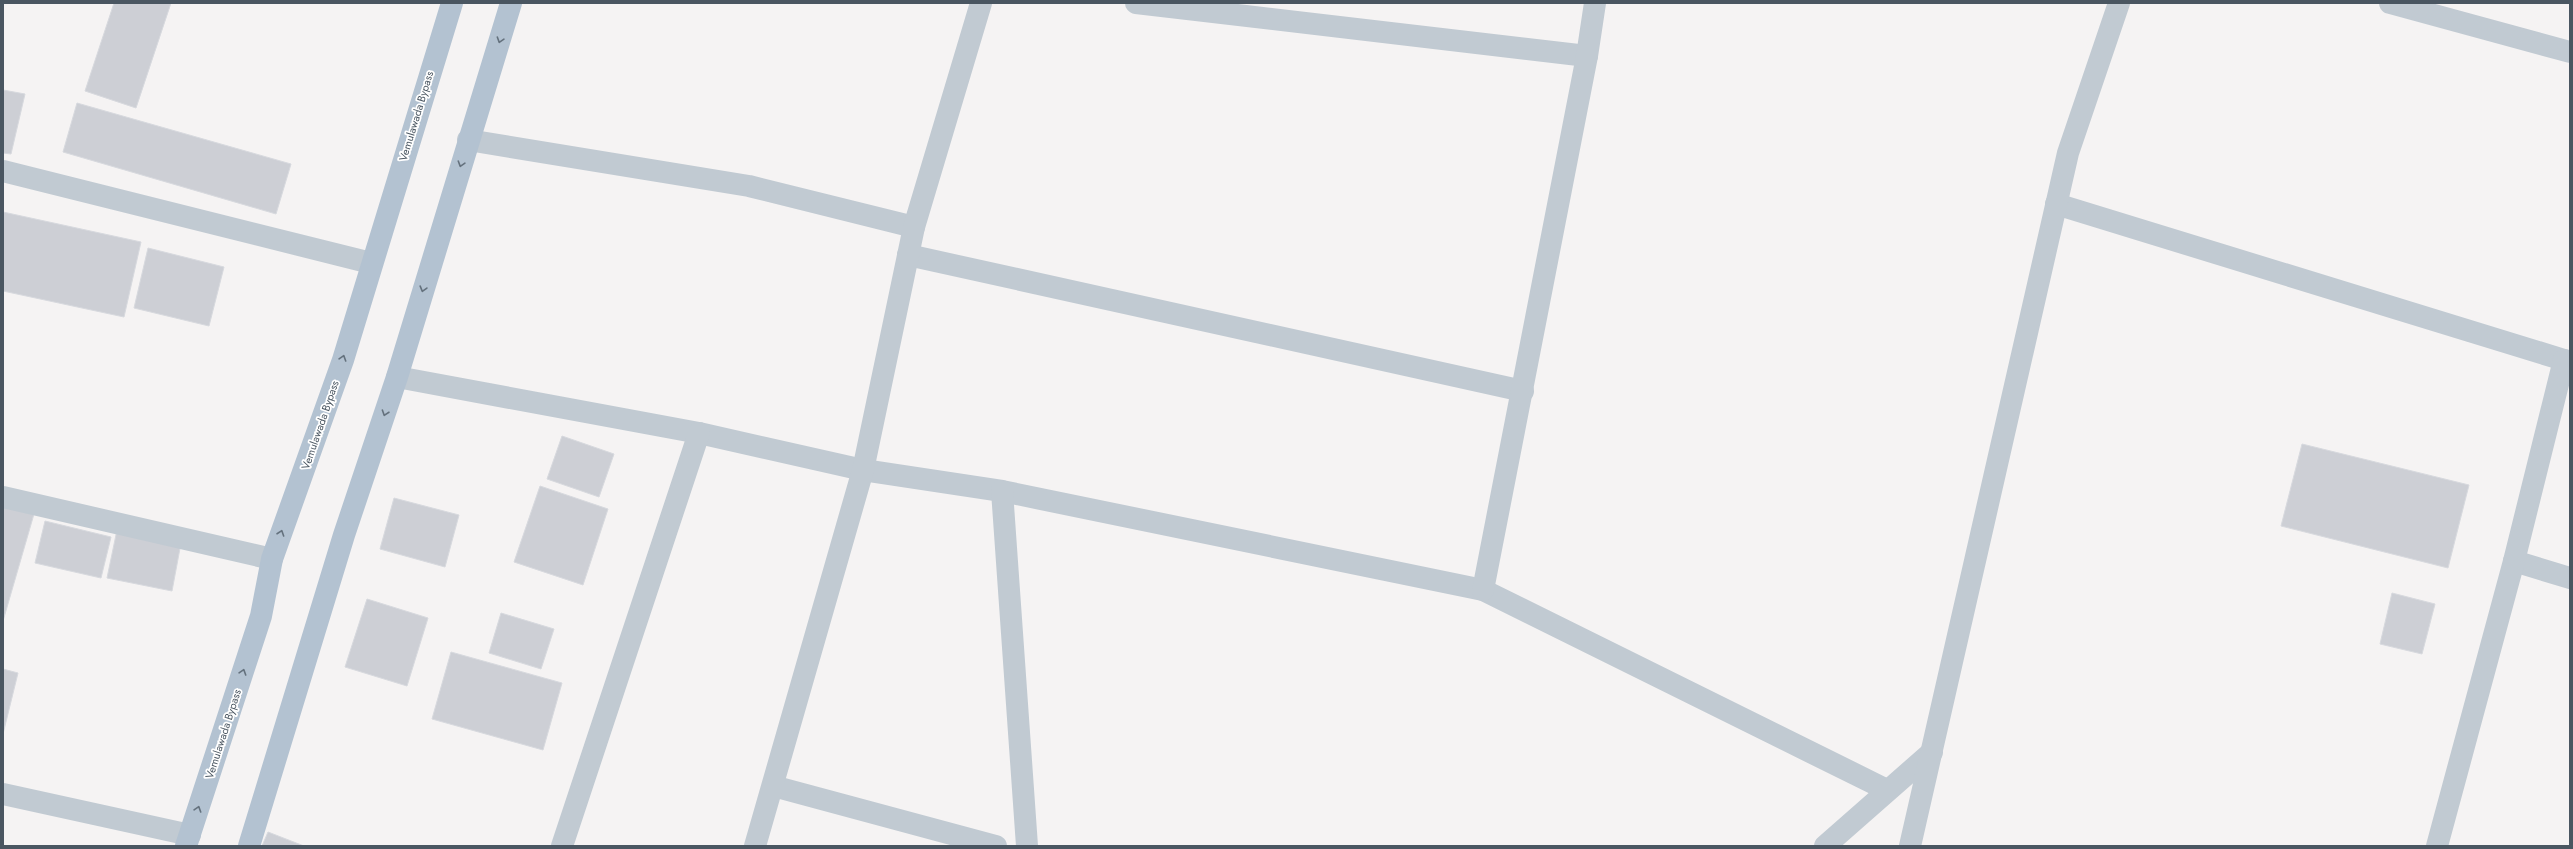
<svg xmlns="http://www.w3.org/2000/svg" width="2573" height="849" font-family="Jost,sans-serif">
  <style>
    .building { fill: #cdcfd5; stroke: #d7d9de }
    .lines { fill: none; stroke-linecap: round; stroke-linejoin: round }
    .minor { stroke: #c1cad2; stroke-width: 22 }
    .primary { stroke: #b3c2d1; stroke-width: 22 }
    .oneway { stroke: #64717d }
    .labels { text-anchor: middle; dominant-baseline: central; stroke-width: 3.5; stroke-linejoin: round; paint-order: stroke }
    .street-label { font-size: 11px; fill: #4a5661; stroke: #fff }
  </style>
  <rect width="100%" height="100%" fill="#f5f3f3"/>
  <g class="building">
    <path d="M114 3H171L136 108 85 91Z"/>
    <path d="M3 90 25 94 11 154 3 153Z"/>
    <path d="M77 103 291 164 276 214 63 152Z"/>
    <path d="M3 212 141 242 124 317 3 291Z"/>
    <path d="M148 248 224 267 209 326 134 308Z"/>
    <path d="M562 436 614 454 599 497 547 479Z"/>
    <path d="M2302 444 2469 485 2448 568 2281 526Z"/>
    <path d="M540 486 608 509 583 585 514 562Z"/>
    <path d="M394 498 459 515 445 567 380 549Z"/>
    <path d="M3 505 34 514 3 621Z"/>
    <path d="M45 521 111 537 101 578 35 563Z"/>
    <path d="M117 530 181 543 172 591 107 578Z"/>
    <path d="M2392 593 2435 604 2422 654 2380 644Z"/>
    <path d="M367 599 428 618 407 686 345 667Z"/>
    <path d="M501 613 554 629 541 669 489 653Z"/>
    <path d="M451 652 562 683 543 750 432 719Z"/>
    <path d="M3 669 18 673 3 734Z"/>
    <path d="M268 832 304 846H262Z"/>
  </g>
  <g class="lines">
    <g class="minor">
      <path d="M1136 3 1587 56"/>
      <path d="M2390 3 2570 52"/>
      <path d="M468 140 749 186 914 227"/>
      <path d="M3 171 371 263"/>
      <path d="M2056 204 2564 360"/>
      <path d="M908 255 1523 391"/>
      <path d="M397 377 699 433 863 470 1002 491 1483 590 1887 790"/>
      <path d="M1002 491 1027 846"/>
      <path d="M3 497 272 559"/>
      <path d="M2514 561 2570 578"/>
      <path d="M1483 590 1587 56 1595 3"/>
      <path d="M773 786 996 846"/>
      <path d="M3 794 190 835"/>
      <path d="M562 846 699 433"/>
      <path d="M755 846 863 470 914 227 981 3"/>
      <path d="M1825 846 1932 752"/>
      <path d="M1910 846 2068 153 2119 3"/>
      <path d="M2437 846 2514 561 2564 360 2570 361"/>
    </g>
    <g class="primary">
      <path d="M186 846 261 616 272 559 343 360 452 3"/>
      <path d="M249 846 344 535 397 377 511 3"/>
    </g>
  </g>
  <defs><path id="oneway-chevron" d="M-2-3.5L2.5 0L-2 3.5" fill="none" stroke-width="1.6" stroke-linecap="round" stroke-linejoin="round"/></defs>
  <g class="oneway">
    <use href="#oneway-chevron" transform="translate(500 40) rotate(108)"/>
    <use href="#oneway-chevron" transform="translate(461 164) rotate(107)"/>
    <use href="#oneway-chevron" transform="translate(423 289) rotate(106)"/>
    <use href="#oneway-chevron" transform="translate(343 358) rotate(-72)"/>
    <use href="#oneway-chevron" transform="translate(385 413) rotate(109)"/>
    <use href="#oneway-chevron" transform="translate(281 533) rotate(-71)"/>
    <use href="#oneway-chevron" transform="translate(243 672) rotate(-72)"/>
    <use href="#oneway-chevron" transform="translate(198 809) rotate(-72)"/>
  </g>
  <g class="labels">
    <g class="street-label">
      <text transform="translate(416 116) rotate(-73)">Vemulawada Bypass</text>
      <text transform="translate(320 425) rotate(-71)">Vemulawada Bypass</text>
      <text transform="translate(223 734) rotate(-72)">Vemulawada Bypass</text>
    </g>
  </g>
  <rect width="2573" height="849" fill="none" stroke="#4a5661" stroke-width="8"/>
</svg>
